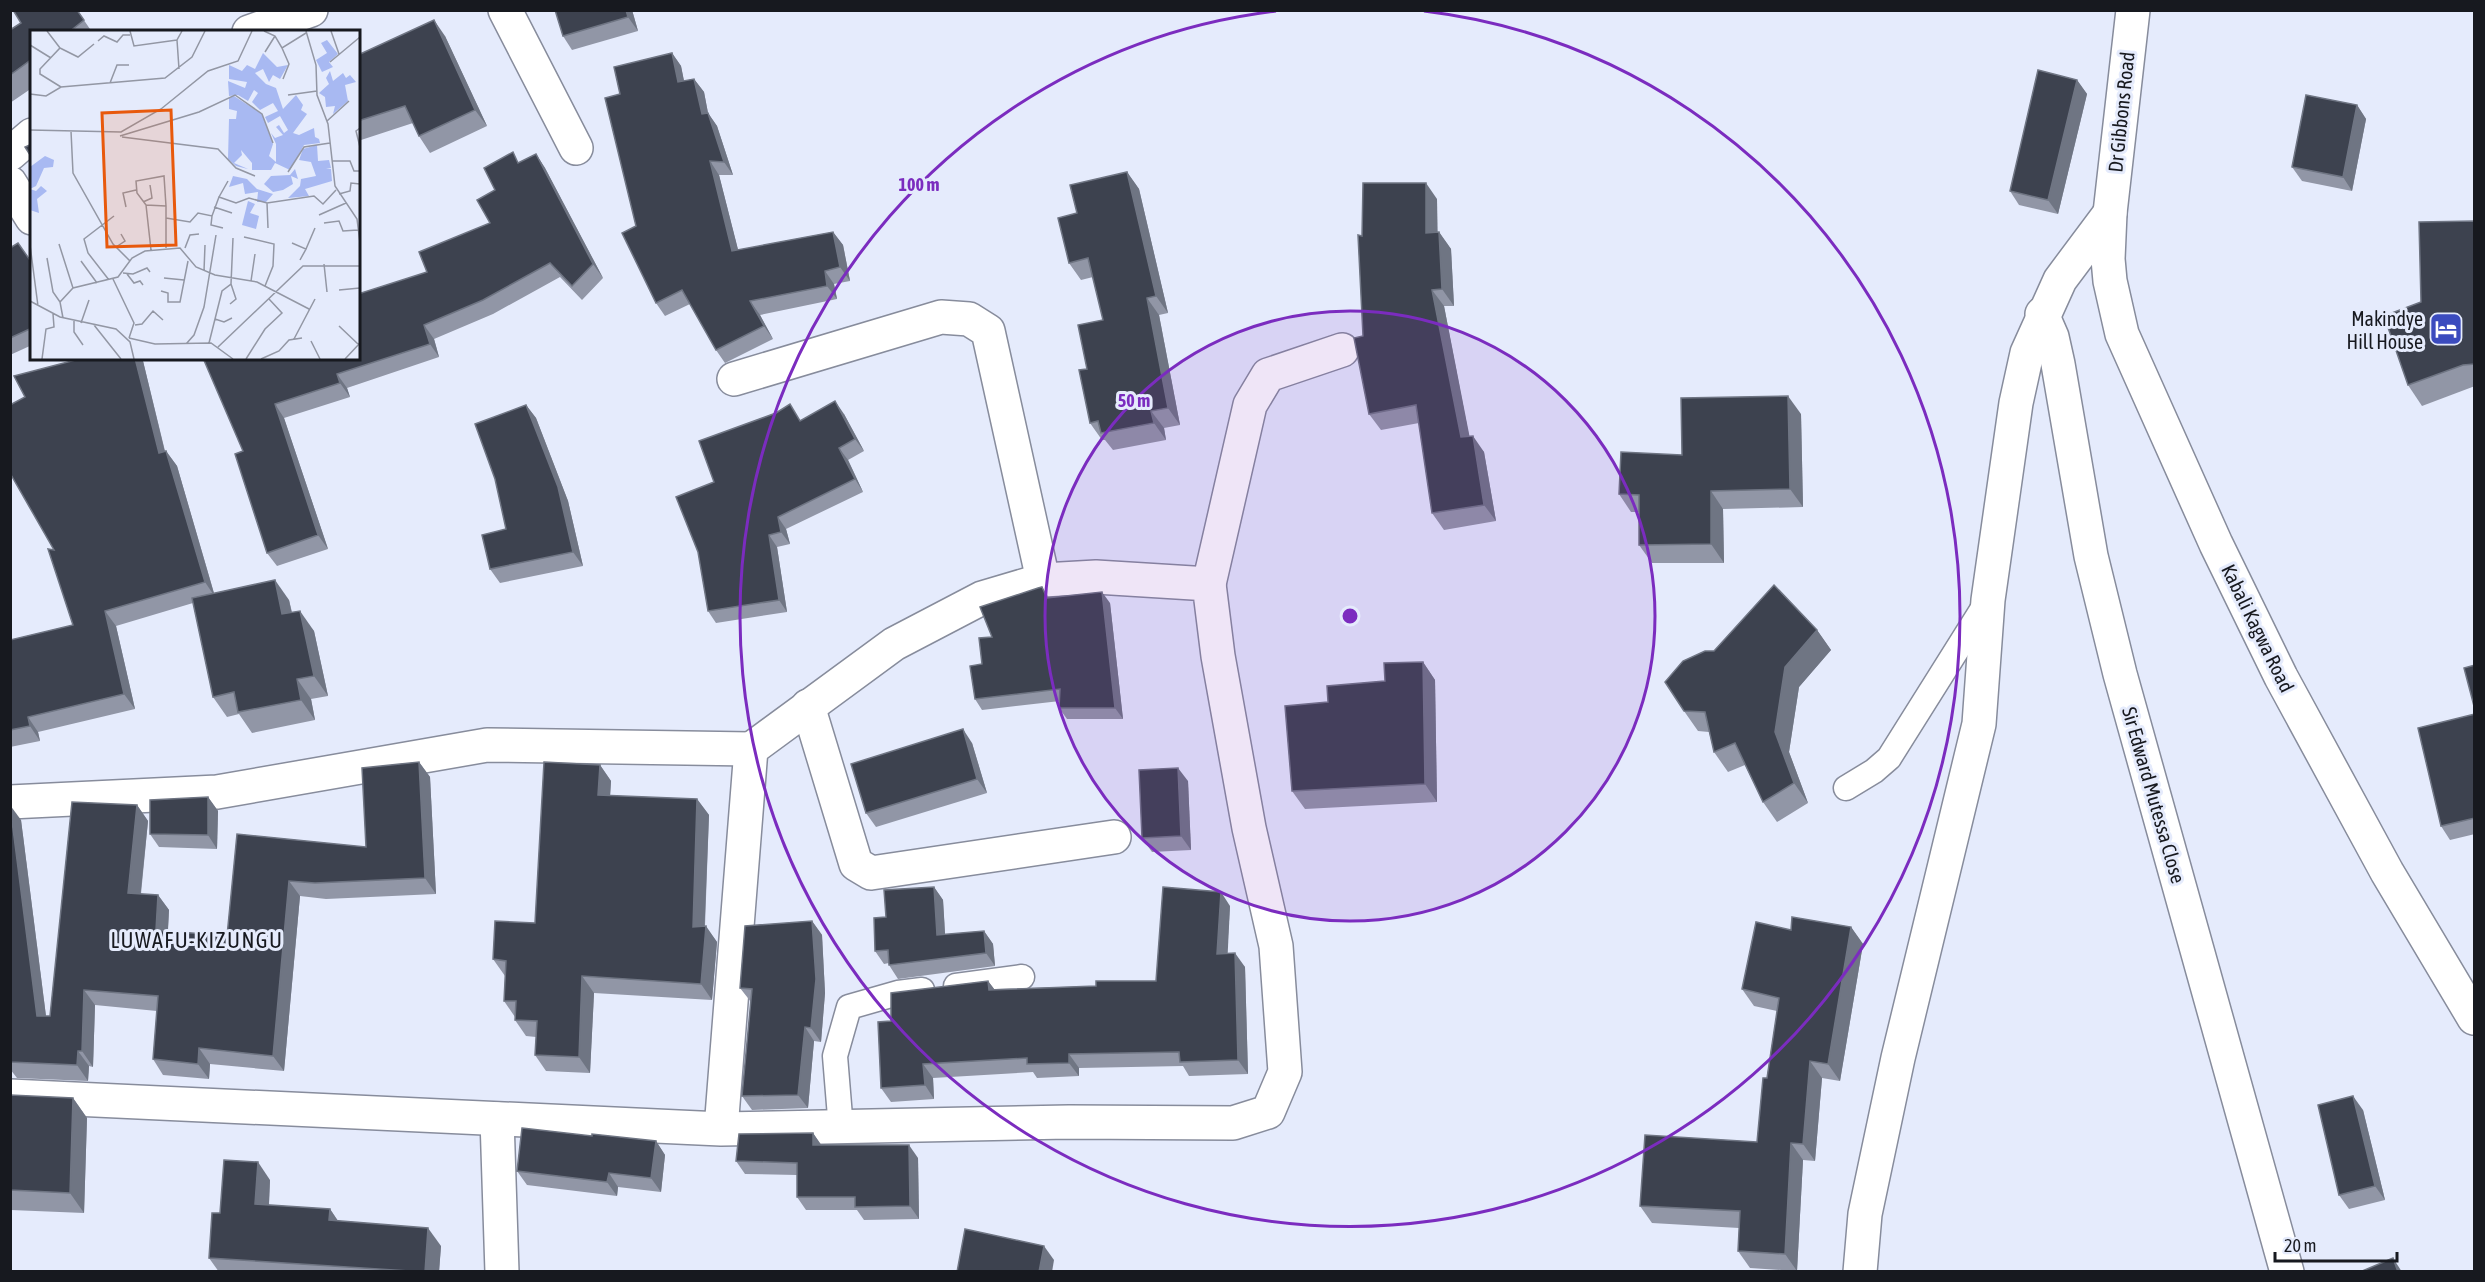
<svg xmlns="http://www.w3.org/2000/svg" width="2485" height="1282" font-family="'Asap Condensed',sans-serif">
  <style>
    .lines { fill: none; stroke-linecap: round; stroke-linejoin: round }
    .service-casing { stroke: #878c9c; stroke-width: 27 }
    .minor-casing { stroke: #878c9c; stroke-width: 36 }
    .service { stroke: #fff; stroke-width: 24 }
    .minor { stroke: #fff; stroke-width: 33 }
    .wall { fill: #9196a6 }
    .shaded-wall { fill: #6f7583 }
    .building { fill: #3d424f; stroke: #6f7583; stroke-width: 1.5 }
    .ring { fill: none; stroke: #7b2cbf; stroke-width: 3 }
    .labels { text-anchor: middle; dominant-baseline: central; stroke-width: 6; stroke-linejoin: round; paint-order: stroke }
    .street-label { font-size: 20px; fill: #17191f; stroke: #e5ebfc }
    .poi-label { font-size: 20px; fill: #17191f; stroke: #e5ebfc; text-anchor: end }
    .quarter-label { font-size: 22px; letter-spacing: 1.5px; fill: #17191f; stroke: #e5ebfc }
    .inset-road { fill: none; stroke: #9397a4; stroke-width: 1.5 }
    .view { fill: #e8590c; fill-opacity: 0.15; stroke: #e8590c; stroke-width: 3 }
    .inset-edge { fill: none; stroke: #17191f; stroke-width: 3 }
    .centre { fill: #7b2cbf; stroke: #e5ebfc; stroke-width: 3 }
    .ring-label { font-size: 18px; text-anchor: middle; font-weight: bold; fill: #7b2cbf; stroke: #e5ebfc; stroke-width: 6; stroke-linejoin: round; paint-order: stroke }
  </style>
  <rect width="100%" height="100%" fill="#e5ebfc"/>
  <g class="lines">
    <g class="service-casing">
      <g id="service">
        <path d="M1846 788 1874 771 1889 758 1987 602"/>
        <path d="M956 986 1022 977"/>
        <path d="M841 1129 835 1056 849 1007 898 993 922 990"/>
      </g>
    </g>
    <g class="minor-casing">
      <g id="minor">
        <path d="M505 10 576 148"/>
        <path d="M2133 10 2110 213 2108 259 2110 281 2122 334 2216 544 2281 677 2387 872 2474 1018"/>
        <path d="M249 32 311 10"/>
        <path d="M10 154 32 135"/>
        <path d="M10 183 32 218"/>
        <path d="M2042 314 2052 337 2058 364 2091 556 2120 674 2287 1272"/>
        <path d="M734 379 941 317 969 319 988 331 1043 580"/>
        <path d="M1209 584 1250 405 1268 375 1342 350"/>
        <path d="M808 706 856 864 871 873 1114 837"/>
        <path d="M10 802 217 792 487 745 751 749"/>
        <path d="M10 1096 721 1129 1069 1122 1233 1123 1268 1112 1285 1072 1276 946 1249 828 1218 656 1209 584 1096 577 1043 580 982 598 894 644 751 749 721 1129"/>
        <path d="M497 1119 502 1272"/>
        <path d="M1860 1272 1865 1214 1898 1058 1979 724 1988 600 2016 403 2027 353 2060 280 2110 213"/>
      </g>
    </g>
    <use href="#service" class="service"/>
    <use href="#minor" class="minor"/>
  </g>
  <g class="wall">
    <path d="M77 10 92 32H32V88L10 103V30L21 23Z"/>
    <path d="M555 10H632L638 31 572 50 563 36Z"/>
    <path d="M445 36 487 126 430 153 419 136 413 123 358 141V55Z"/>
    <path d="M672 53 681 66 684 81 694 79 704 92 708 113 717 126 733 175H719L738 250 833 232 843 245 850 281 834 284 837 299 760 315 773 339 725 363 716 350 690 304 665 316 656 303 620 94Z"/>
    <path d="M2077 80 2087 94 2058 214 2019 205 2010 191Z"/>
    <path d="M2357 105 2366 119 2352 191 2302 181 2292 167Z"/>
    <path d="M536 154 545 168 603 278 582 300 560 277 493 314 434 339 439 357 347 388 350 397 284 418 328 549 277 566 267 553 243 451 203 358 427 272 490 223 495 190 520 162Z"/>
    <path d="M1127 172 1139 189 1168 313 1159 315 1180 425 1164 428 1166 440 1113 450 1105 440H1102L1090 423 1087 369 1103 320 1093 277 1081 280 1069 263 1077 213Z"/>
    <path d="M1437 199V232H1439L1451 249 1454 306H1444L1469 436 1484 452 1496 521 1444 530 1432 513 1419 423 1381 430 1369 414 1362 236Z"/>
    <path d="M2475 221V386L2422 406 2408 385 2421 302Z"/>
    <path d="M10 248 32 262V345L10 355Z"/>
    <path d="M143 361 165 451H166L177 466 214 593 289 600 292 612 314 631 328 696 311 699 315 720 252 733 239 714 227 717 213 697 193 603 116 626 135 709 38 732 40 741 10 747V640L73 625 54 550Z"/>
    <path d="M526 405 536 418 568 501 583 566 500 583 490 569 506 529Z"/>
    <path d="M844 414 864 451 848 460 863 492 786 529 790 544 777 547 787 612 716 623 708 611 714 482 801 420Z"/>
    <path d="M1801 414 1803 507 1723 509 1724 563H1652L1639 545V512H1631L1619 494 1682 455Z"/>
    <path d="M1042 587 1049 598 1110 603 1123 719H1067L1059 708 1060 701 982 710 975 699 982 664 992 637Z"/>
    <path d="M1817 630 1831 650 1799 687 1789 752 1808 803 1777 822 1763 802 1745 765 1728 772 1714 752 1709 732 1698 731 1684 711 1714 651Z"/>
    <path d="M1423 662 1435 680 1437 802 1305 809 1292 791 1328 702 1385 681Z"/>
    <path d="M2475 714V834L2450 840 2441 826Z"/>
    <path d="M972 743 987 793 876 827 866 813Z"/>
    <path d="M419 762 430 777 436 894 326 899 300 896 284 1071 210 1064 209 1079 163 1075 153 1059 157 1011 95 1005 93 1067 89 1066 88 1081 17 1078 10 1069V1062L21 820 46 1016H50L137 805 148 821 141 894 158 895 169 910 168 931 227 936 237 834 366 847Z"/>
    <path d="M600 765 611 781 610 796 697 799 709 815 705 926 717 942 712 1000 594 993 590 1073 546 1071 535 1055 536 1037 526 1036 515 1020V1017L504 1001 505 976 493 959 535 923Z"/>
    <path d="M1188 781 1191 850 1152 852 1142 838Z"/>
    <path d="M208 797 218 811 217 849 159 847 150 834Z"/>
    <path d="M934 887 943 900 945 935 984 931 993 944 995 966 898 979 889 965V963L884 964 875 951 886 917Z"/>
    <path d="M1230 906 1227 953 1245 967 1248 1074 1189 1076 1183 1066 1079 1068V1076L1037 1078 1033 1072 933 1078 934 1099 891 1102 881 1088 891 1021 988 981 994 989 1096 986 1156 981Z"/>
    <path d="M812 921 822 935 825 993 821 1042 814 1041 808 1108 752 1110 742 1096 751 1002 740 988Z"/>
    <path d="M1851 927 1863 944 1840 1081 1822 1078 1815 1161 1803 1160 1797 1271 1750 1268 1738 1251 1739 1228 1652 1223 1640 1206 1757 1142 1777 1011 1754 1006 1742 989 1791 930Z"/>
    <path d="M10 1095 73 1098 87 1118 84 1213 11 1210 10 1209Z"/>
    <path d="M2363 1110 2385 1200 2349 1209 2339 1195Z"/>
    <path d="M813 1133 821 1145 918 1158 919 1219 864 1220 857 1210H806L797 1197V1175L745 1174 736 1161Z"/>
    <path d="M592 1136 656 1141 665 1155 661 1192 618 1187 617 1196 527 1185 517 1171Z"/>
    <path d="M270 1180 269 1205 330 1209 338 1221 441 1246 439 1272H219L209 1258 220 1213Z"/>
  </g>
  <g class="shaded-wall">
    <path d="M626 10H632L638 31 628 17Z"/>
    <path d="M434 20 445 36 487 126 475 110Z"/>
    <path d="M672 53 681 66 687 96 678 82Z"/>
    <path d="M694 79 704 92 708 113 717 126 733 175 724 162 702 114Z"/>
    <path d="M2077 80 2087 94 2058 214 2048 200Z"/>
    <path d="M2357 105 2366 119 2352 191 2343 177Z"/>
    <path d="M536 154 545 168 603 278 593 264Z"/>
    <path d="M710 161 719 175 742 265 732 251Z"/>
    <path d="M1127 172 1139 189 1168 313 1156 296Z"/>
    <path d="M1426 183 1437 199 1438 250 1426 233Z"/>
    <path d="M833 232 843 245 850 281 840 267Z"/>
    <path d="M1439 232 1451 249 1454 306 1442 289Z"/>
    <path d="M825 271 834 284 837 299 827 286Z"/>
    <path d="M1432 290 1444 306 1473 454 1461 437Z"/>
    <path d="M1147 298 1159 315 1180 425 1168 408Z"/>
    <path d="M750 301 760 315 773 339 764 326Z"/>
    <path d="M424 325 434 339 439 357 430 344Z"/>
    <path d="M135 358H141L143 361 169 469 159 453Z"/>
    <path d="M337 374 347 388 350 397 340 383Z"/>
    <path d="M1788 396 1801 414 1803 507 1790 489Z"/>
    <path d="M835 401 844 414 864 451 855 439Z"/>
    <path d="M275 404 284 418 328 549 318 535Z"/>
    <path d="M526 405 536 418 568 501 583 566 573 552Z"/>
    <path d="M1151 411 1164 428 1166 440 1154 423Z"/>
    <path d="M1473 436 1484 452 1496 521 1484 505Z"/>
    <path d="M839 448 848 460 863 492 855 479Z"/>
    <path d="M166 451 177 466 215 597 205 582Z"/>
    <path d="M1711 491 1723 509 1724 563 1711 544Z"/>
    <path d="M778 517 786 529 790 544 781 532Z"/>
    <path d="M769 535 777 547 787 612 779 600Z"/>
    <path d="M275 580 289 600 296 634 282 614Z"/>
    <path d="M1102 592 1110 603 1123 719 1115 708Z"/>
    <path d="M105 611 116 626 135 709 124 694Z"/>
    <path d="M300 611 314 631 328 696 314 676Z"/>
    <path d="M1817 630 1831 650 1799 687 1789 752 1808 803 1794 783 1775 732 1785 667Z"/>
    <path d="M1423 662 1435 680 1437 802 1425 784Z"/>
    <path d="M297 679 311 699 315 720 301 700Z"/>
    <path d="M28 717 38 732 40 741 30 726Z"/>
    <path d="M963 729 972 743 987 793 977 779Z"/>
    <path d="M419 762 430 777 436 894 425 878Z"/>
    <path d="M600 765 611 781 609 812 598 795Z"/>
    <path d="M1178 768 1188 781 1191 850 1181 836Z"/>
    <path d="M208 797 218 811 217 849 208 835Z"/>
    <path d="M697 799 709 815 704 940 706 926 717 942 712 1000 701 984 693 927Z"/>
    <path d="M10 805 21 820 48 1032 37 1016Z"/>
    <path d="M137 805 148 821 139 909 128 893Z"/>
    <path d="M289 881 300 896 284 1071 273 1056Z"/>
    <path d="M934 887 943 900 946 949 937 935Z"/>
    <path d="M1221 892 1230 906 1227 967 1217 954Z"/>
    <path d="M158 895 169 910 167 945 156 930Z"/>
    <path d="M812 921 822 935 825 993 821 1042 811 1028Z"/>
    <path d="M1851 927 1863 944 1840 1081 1828 1064Z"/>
    <path d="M984 931 993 944 995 966 986 953Z"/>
    <path d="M1235 953 1245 967 1248 1074 1238 1060Z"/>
    <path d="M582 976 594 993 590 1073 579 1057Z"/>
    <path d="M988 981 998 994 989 990Z"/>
    <path d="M84 990 95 1005 93 1067 82 1051Z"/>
    <path d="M805 1027 814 1041 808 1108 798 1095Z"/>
    <path d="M199 1048 210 1064 209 1079 198 1064Z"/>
    <path d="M78 1051 89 1066 88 1081 77 1065Z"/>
    <path d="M1069 1054 1079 1068V1076L1069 1063Z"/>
    <path d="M1810 1061 1822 1078 1815 1161 1803 1144Z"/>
    <path d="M923 1064 933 1078 934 1099 925 1085Z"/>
    <path d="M2353 1096 2363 1110 2385 1200 2375 1186Z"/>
    <path d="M73 1098 87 1118 84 1213 70 1193Z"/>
    <path d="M813 1133 822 1146 813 1145Z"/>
    <path d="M656 1141 665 1155 661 1192 651 1178Z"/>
    <path d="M1791 1143 1803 1160 1797 1271 1785 1254Z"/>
    <path d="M909 1145 918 1158 919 1219 910 1206Z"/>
    <path d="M258 1162 270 1180 268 1222 255 1204Z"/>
    <path d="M609 1173 618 1187 617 1196 607 1182Z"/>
    <path d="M330 1209 342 1227 329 1220Z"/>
    <path d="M428 1228 441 1246 439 1272H425Z"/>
    <path d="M1044 1246 1054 1260 1052 1272H1039Z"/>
    <path d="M2393 1258 2402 1272H2398Z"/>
  </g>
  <g class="building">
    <path d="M13 10H77L84 20 69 32H32V59L10 75V30L21 23Z"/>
    <path d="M555 10H626L628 17 563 36Z"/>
    <path d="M434 20 475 110 419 136 405 106 358 121V55Z"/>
    <path d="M672 53 678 82 694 79 702 114 708 113 724 162 710 161 732 251 833 232 840 267 825 271 827 286 750 301 764 326 716 350 682 290 656 303 622 233 636 226 605 98 620 94 614 67Z"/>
    <path d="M2038 70 2077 80 2048 200 2010 191Z"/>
    <path d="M2306 95 2357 105 2343 177 2292 167Z"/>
    <path d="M32 144V158L25 147Z"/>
    <path d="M513 152 518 163 536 154 593 264 572 286 550 263 483 300 424 325 430 344 337 374 340 383 275 404 318 535 267 553 235 454 243 451 203 358H358V294L427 272 419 252 490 223 477 200 495 190 484 168Z"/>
    <path d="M1127 172 1156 296 1147 298 1168 408 1151 411 1154 423 1101 433 1098 421 1090 423 1079 370 1087 369 1078 325 1103 320 1088 258 1069 263 1058 218 1077 213 1070 185Z"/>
    <path d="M1363 183H1426V233L1439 232 1442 289 1432 290 1461 437 1473 436 1484 505 1432 513 1416 405 1369 414 1354 338 1363 336 1358 235 1362 236Z"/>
    <path d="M2475 221V364L2463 365 2408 385 2384 316 2421 302 2419 222Z"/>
    <path d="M18 243 32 263V328L10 338V248Z"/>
    <path d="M83 358H135L159 453 166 451 205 582 105 611 124 694 28 717 30 726 10 730V640L73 625 48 549 54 550 10 473V405L25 397 14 376Z"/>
    <path d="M1788 396 1790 489 1711 491V544L1639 545V495L1619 494 1621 452 1682 455 1681 398Z"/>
    <path d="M835 401 855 439 839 448 855 479 778 517 781 532 769 535 779 600 708 611 698 552 676 497 714 482 699 441 776 413 790 404 800 421Z"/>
    <path d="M526 405 558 487 573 552 490 569 482 535 506 529 495 479 475 424Z"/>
    <path d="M275 580 282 614 300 611 314 676 297 679 301 700 238 712 234 692 213 697 192 598Z"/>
    <path d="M1774 585 1817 630 1785 667 1775 732 1794 783 1763 802 1735 743 1714 752 1705 712 1684 711 1665 682 1683 661 1705 651H1714Z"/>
    <path d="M1042 587 1047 598 1102 592 1115 708H1059L1060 689 975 699 970 666 982 664 979 638 992 637 980 607 1038 588Z"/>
    <path d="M1423 662 1425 784 1292 791 1285 706 1328 702 1327 686 1385 681 1384 663Z"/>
    <path d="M2475 665V710L2464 668Z"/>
    <path d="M2475 714V818L2441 826 2418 728Z"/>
    <path d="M963 729 977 779 866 813 851 764Z"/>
    <path d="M419 762 425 878 315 883 289 881 273 1056 199 1048 198 1064 153 1059 158 996 84 990 82 1051H78L77 1065 10 1062V805L37 1016H50L72 802 137 805 128 893 158 895 156 930 227 936 237 834 366 847 362 768Z"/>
    <path d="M544 762 600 765 598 795 697 799 693 927 706 926 701 984 582 976 579 1057 535 1055 537 1021 515 1020 516 1001H504L506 961 493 959 495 921 535 923Z"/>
    <path d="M1178 768 1181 836 1142 838 1139 770Z"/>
    <path d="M208 797V835L150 834V800Z"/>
    <path d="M934 887 937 935 984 931 986 953 889 965 888 950 875 951 874 918 886 917 884 890Z"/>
    <path d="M1163 887 1221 892 1217 954 1235 953 1238 1060 1180 1062 1179 1052 1069 1054V1063L1027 1064V1058L923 1064 925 1085 881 1088 878 1022 891 1021V993L988 981 989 990 1096 986V981H1156Z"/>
    <path d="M1792 917 1851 927 1828 1064 1810 1061 1803 1144 1791 1143 1785 1254 1738 1251 1740 1211 1640 1206 1645 1135 1757 1142 1763 1078H1767L1779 998 1742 989 1756 922 1791 930Z"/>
    <path d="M812 921 816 979 811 1028 805 1027 798 1095 742 1096 752 989 740 988 745 926Z"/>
    <path d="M10 1095 73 1098 70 1193 10 1190Z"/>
    <path d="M2353 1096 2375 1186 2339 1195 2318 1105Z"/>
    <path d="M522 1128 592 1136V1134L656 1141 651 1178 609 1173 607 1182 517 1171Z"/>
    <path d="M813 1133V1145H909L910 1206 855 1207V1197H797V1163L736 1161 739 1134Z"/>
    <path d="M224 1160 258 1162 255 1204 330 1209 329 1220 428 1228 425 1272 209 1258 212 1213H220Z"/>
    <path d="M965 1229 1044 1246 1039 1272H957Z"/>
    <path d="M2393 1258 2398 1272H2360Z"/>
  </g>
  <circle cx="1350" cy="616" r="305" fill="#7b2cbf" fill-opacity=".12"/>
  <g class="ring">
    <circle cx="1350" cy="616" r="305"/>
    <path d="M1424 11A610 610 0 1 1 1276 11"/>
  </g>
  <defs>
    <g id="hotel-square" transform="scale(1.725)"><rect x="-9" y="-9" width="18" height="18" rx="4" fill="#3b4bbe" stroke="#e5ebfc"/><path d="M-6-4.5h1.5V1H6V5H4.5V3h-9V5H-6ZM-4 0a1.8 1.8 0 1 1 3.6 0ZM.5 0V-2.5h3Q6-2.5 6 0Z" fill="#fff"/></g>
  </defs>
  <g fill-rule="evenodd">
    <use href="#hotel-square" x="2446" y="329"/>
  </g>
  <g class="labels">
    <g class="street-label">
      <text transform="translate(2121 112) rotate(-84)">Dr Gibbons Road</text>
      <text transform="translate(2258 628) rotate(64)">Kabali Kagwa Road</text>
      <text transform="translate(2154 795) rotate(74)">Sir Edward Mutessa Close</text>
    </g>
    <g class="poi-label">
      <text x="2423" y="318">Makindye<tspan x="2423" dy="23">Hill House</tspan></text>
    </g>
    <g class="quarter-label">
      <text x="197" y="940">LUWAFU-KIZUNGU</text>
    </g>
  </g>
  <g transform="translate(30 30)">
    <rect width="330" height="330" fill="#e5ebfc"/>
    <path d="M297 10 308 24 299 32 303 37 292 42 286 30 297 23 291 13ZM233 23 247 37 258 35 250 49 243 45 239 52 233 39 225 43 236 54 246 58 253 79 266 65 273 75 271 80 277 84 263 103 269 105 284 98 285 107 289 109 290 113 274 115 260 140 245 133 241 140H222V133L211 120 212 125 204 133 218 139 206 136 198 129 199 89H206L207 81 199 79V68L204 66 232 84 243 114 239 126 246 132V114L241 103 245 108 253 105 246 97 249 95 254 103 258 100 250 86 238 93 235 87 248 81 243 73 230 80 222 72 228 63 224 60 218 71 208 65 199 66 198 51 215 58 217 52 199 49V35L212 41 217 35 225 39ZM300 41 303 51 313 43 316 48 320 45 326 52 315 55 318 71 303 84 305 76 296 77 295 67 289 63 299 54 296 48ZM287 115 288 131 299 130 301 138 296 139H301L302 151 275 159 279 166 258 168 270 156 271 149 286 146 281 132 269 130 273 119ZM15 126 24 130 23 137 14 138 6 156 0 159 6 161 11 156 17 161 7 169 9 183 0 180V137ZM265 139 268 149 261 146 263 154 253 160 243 162 234 154 241 146 260 145ZM203 146 217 149 227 159 243 164 236 172H227L228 162 215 164 213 153 199 157ZM218 171 225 174 220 183 229 186 226 199 212 195Z" fill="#a8b9f2"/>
    <path class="inset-road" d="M17 1 30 18M100 1 104 16 147 10M234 1 245 6 252 18 276 3M276 1 286 35 287 65 298 94 305 156 327 189 330 213M301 1 309 24M68 11 74 6 87 12 93 5H100M0 15 21 28M252 18 259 34 253 49M235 22 245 6M300 32 330 7M149 39 147 10 152 1M80 53 87 35H99M31 57 10 44V39L30 18 48 27 64 14M0 64 16 66 31 57 135 48 162 27 175 1M258 65 287 61M297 91 319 71M330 98 326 101 330 117M0 100 91 102 131 79 178 41 208 31 222 1M41 101 43 143 83 214 100 231M90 106 169 82 205 65 232 84 243 113M92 107 188 119 206 138 225 146M302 131H320L324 141H330M258 142 274 117 300 113M309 164 320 161 321 153 330 154M189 167 198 151M113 172 122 168 120 155M237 173 238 198M116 175 121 220M96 177 93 163 106 160M184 177 202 183M289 185 316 173M182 186 181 195 193 198M136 188 160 192 168 183 182 186 189 167 206 173 219 168 237 173 284 166 293 174 306 160M294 193 309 191 313 201 328 200M214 207 244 214 243 236 235 256M262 213 276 219 270 230M29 214 43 258M0 215 8 276M86 217 95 211 91 204M136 218V176L134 146 106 151 107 163 116 175 136 176M155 218 160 205 169 204M276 219 285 198M17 228 23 262 30 272M51 231 67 253M294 234 297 262M174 241 175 215M93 243 103 244 117 238 120 242M97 244 104 253 110 251 113 255M134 248 154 250M83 249 104 293 99 308M79 250 58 223 54 209 84 186M221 251 225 224M309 260 330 258M131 261 138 263V272H150L158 231M0 271 30 287 86 299 100 312 104 329M200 274 206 269 201 254M33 288 30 272 43 258 88 247 102 228 115 221 150 218 166 237 185 245 227 252 279 279M185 289 194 292 202 288M44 291V302L53 315M51 293 59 270M64 295 91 329M105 295 112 294 123 281 133 290M309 296 329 315M99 308 125 314 181 313 203 329M264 309 285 269M281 311 290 329M179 313 192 261 201 254 203 208M156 314 164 305 174 277 186 205M188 317 273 236H330M12 329 16 299 24 297 23 284M216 329 235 299 252 283 239 269M231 329 249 321 259 310 272 308M315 329 330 313"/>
    <path class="view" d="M141 80 146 215 77 217 72 83Z"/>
    <rect width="330" height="330" class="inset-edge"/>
  </g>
  <circle cx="1350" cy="616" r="9" class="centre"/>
  <g class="ring-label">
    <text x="919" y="191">100 m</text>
    <text x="1134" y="407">50 m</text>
  </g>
  <rect width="2485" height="1282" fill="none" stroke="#17191f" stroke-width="24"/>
  <path d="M2275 1252v9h122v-9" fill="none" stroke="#17191f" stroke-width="3"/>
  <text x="2284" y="1252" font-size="18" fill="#17191f" stroke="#e5ebfc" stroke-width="4.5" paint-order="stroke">20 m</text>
</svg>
